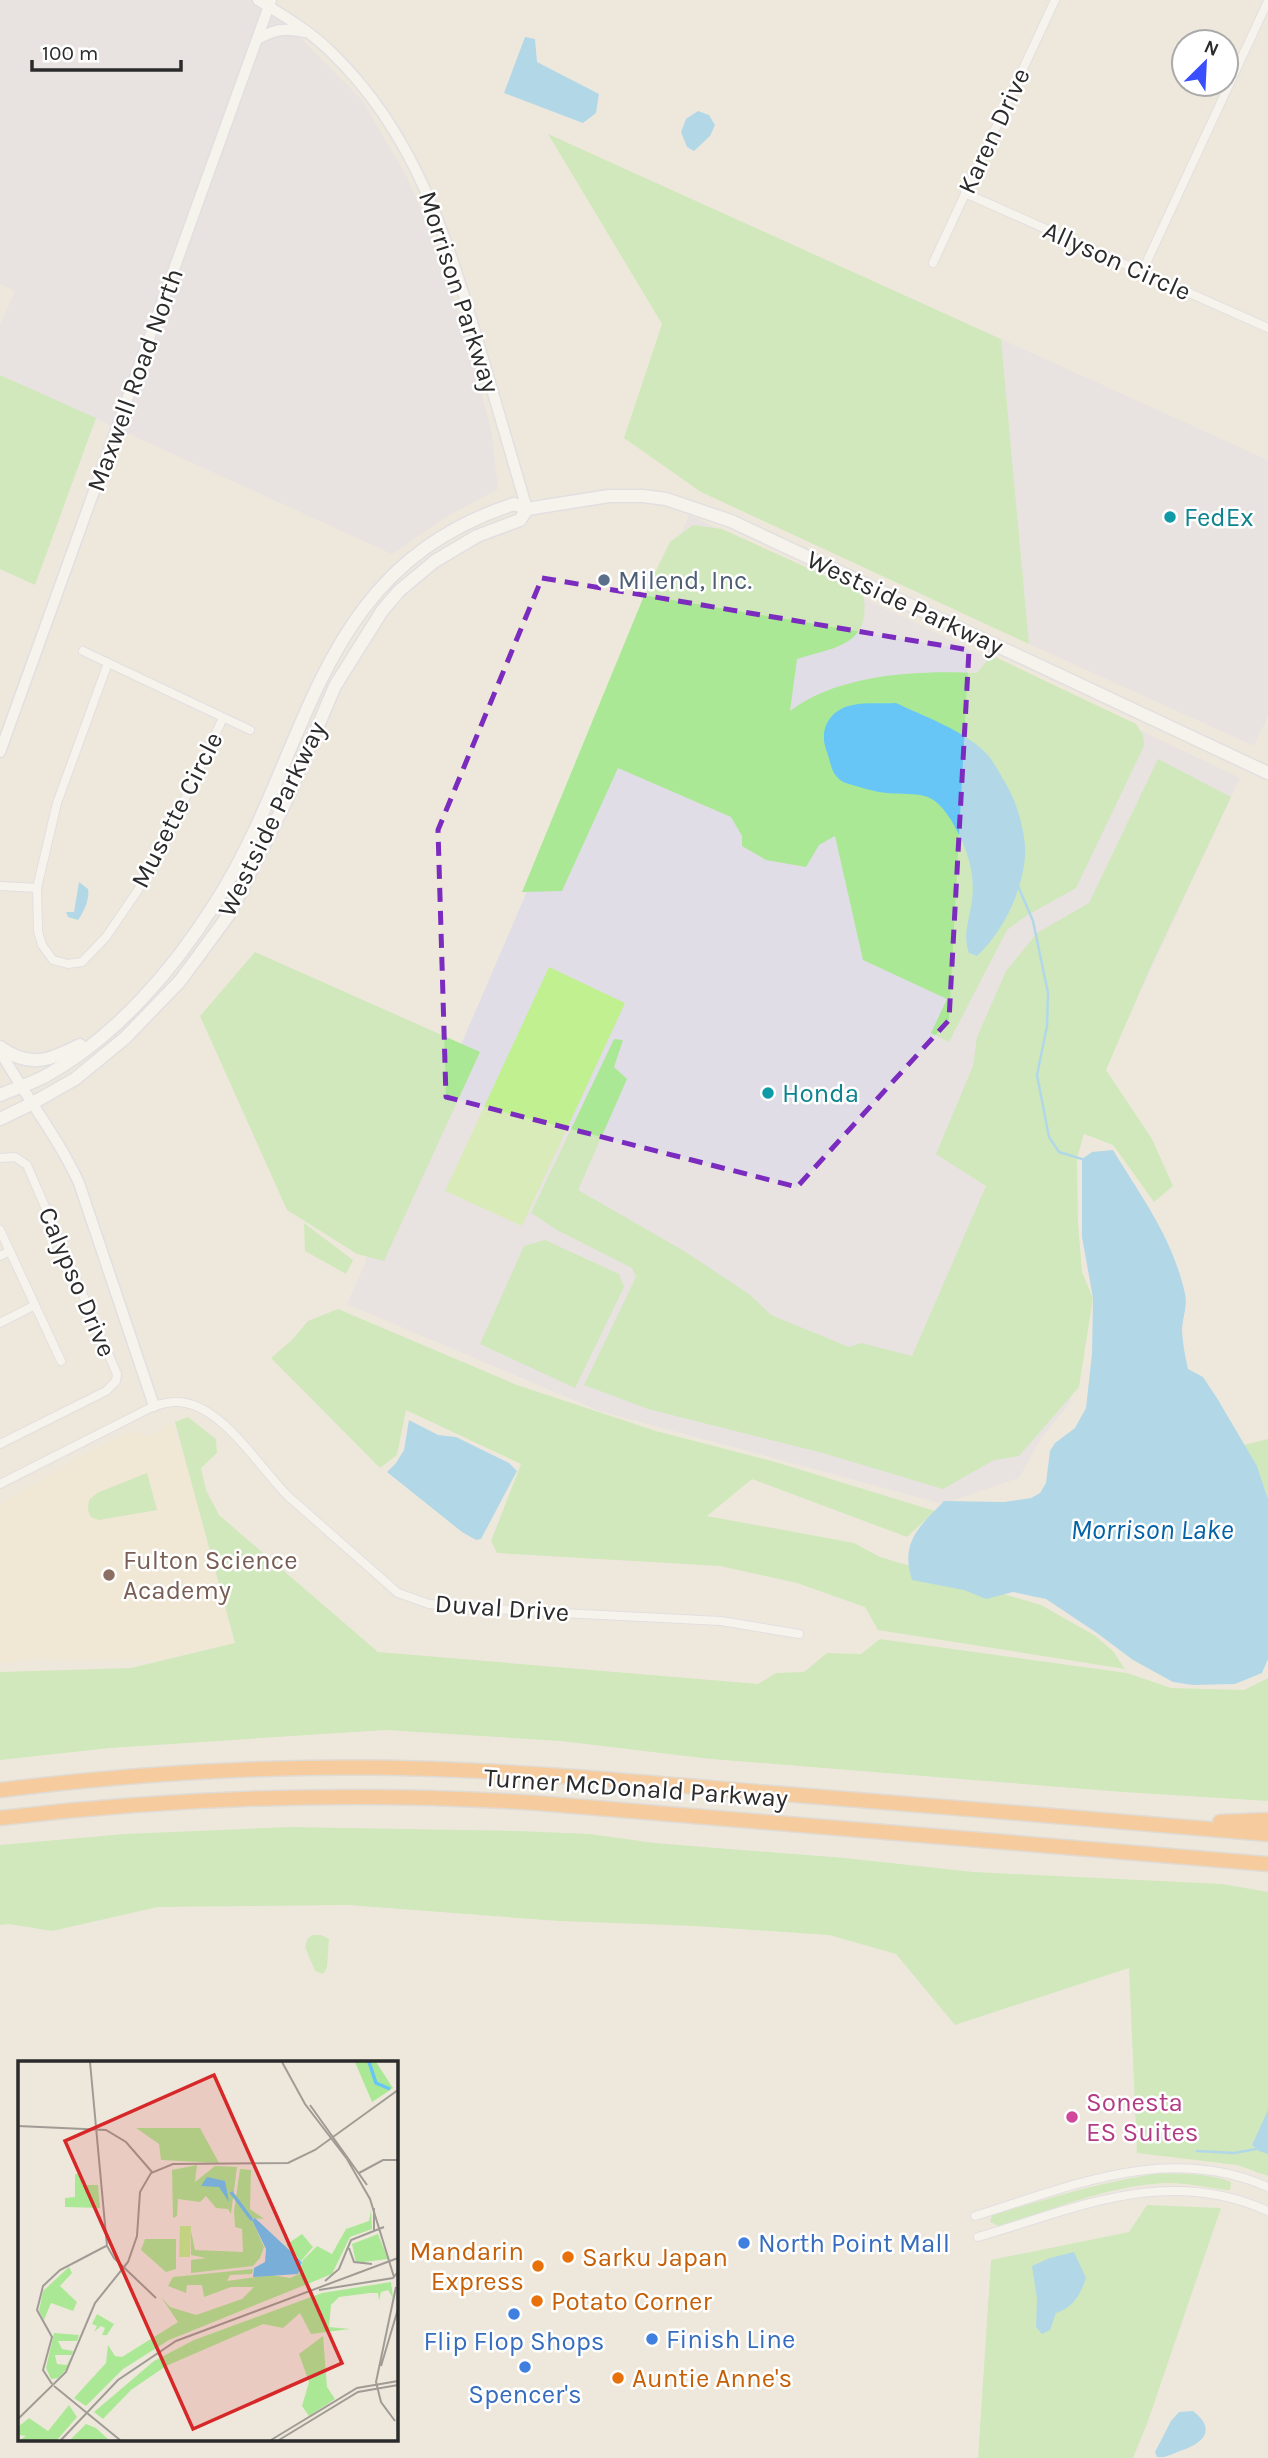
<svg xmlns="http://www.w3.org/2000/svg" width="1268" height="2458" font-family="Karla,sans-serif">
  <style>
    .industrial { fill: #e0dde6 }
    .education { fill: #f1e7cb }
    .green { fill: #abe895 }
    .pitch { fill: #c0f090 }
    .water { fill: #68c6f7 }
    .lines { fill: none; stroke-linecap: round; stroke-linejoin: round }
    .stream { stroke: #68c6f7; stroke-width: 2.5 }
    .minor-casing { stroke: #d2d4e5; stroke-width: 10 }
    .tertiary-casing { stroke: #d2d4e5; stroke-width: 13 }
    .secondary-casing { stroke: #d2d4e5; stroke-width: 15 }
    .motorway-casing { stroke: #ccc; stroke-width: 17 }
    .minor { stroke: #fff; stroke-width: 8 }
    .tertiary { stroke: #fff; stroke-width: 10 }
    .secondary { stroke: #fff; stroke-width: 12 }
    .motorway { stroke: #ffac56; stroke-width: 14 }
    .marked { fill: none; stroke: #7b2cbf; stroke-width: 5; stroke-dasharray: 14 9; stroke-linejoin: round }
    .culture-dot { fill: #0f9aa8; stroke: #fff; stroke-width: 2.5 }
    .service-dot { fill: #5c6f8a; stroke: #fff; stroke-width: 2.5 }
    .education-dot { fill: #8d6e63; stroke: #fff; stroke-width: 2.5 }
    .hotel-dot { fill: #d1479c; stroke: #fff; stroke-width: 2.5 }
    .shop-dot { fill: #3f7fe0; stroke: #fff; stroke-width: 2.5 }
    .food-dot { fill: #e8710a; stroke: #fff; stroke-width: 2.5 }
    .labels { text-anchor: middle; dominant-baseline: central; stroke-width: 5; stroke-linejoin: round; paint-order: stroke }
    .street-label { font-size: 26px; fill: #2b2b2b; stroke: #fff }
    .culture-label { font-size: 26px; fill: #0d838f; stroke: #fff; text-anchor: start }
    .service-label { font-size: 26px; fill: #4e5e75; stroke: #fff; text-anchor: start }
    .education-label { font-size: 26px; fill: #785e54; stroke: #fff; text-anchor: start }
    .hotel-label { font-size: 26px; fill: #b23c85; stroke: #fff; text-anchor: start }
    .shop-label { font-size: 26px; fill: #366cbe; stroke: #fff; text-anchor: start }
    .food-label { font-size: 26px; fill: #c56008; stroke: #fff; text-anchor: start }
    .water-label { font-size: 28px; font-style: italic; fill: #0462a6; stroke: #fff }
    .inset-river { fill: none; stroke: #68c6f7; stroke-width: 3.5 }
    .inset-road { fill: none; stroke: #a09c95; stroke-width: 2 }
    .view { fill: #d62828; fill-opacity: 0.15; stroke: #d62828; stroke-width: 3.5 }
    .inset-edge { fill: none; stroke: #2b2b2b; stroke-width: 3.5 }
  </style>
  <rect width="100%" height="100%" fill="#eee8dc"/>
  <g class="industrial">
    <path d="M0 0H257L269 6 362 100 406 175 441 257 472 358 491 429 498 489 448 516 392 554 0 375V325L15 291 0 284Z"/>
    <path d="M1001 339 1268 460V716L1254 746 1029 644Z"/>
    <path d="M689 515 1240 778 1073 1137 1064 1359 1071 1402 1042 1437 1019 1478 943 1504 599 1411 347 1304 454 1061Z"/>
  </g>
  <path class="education" d="M172 1423 201 1507 234 1643 156 1661 36 1659 0 1664V1505L71 1462 132 1431 150 1436Z"/>
  <g class="green">
    <path d="M548 134 1001 339 1029 644 701 492 624 438 662 324Z"/>
    <path d="M0 375 96 418 35 585 0 569Z"/>
    <path d="M693 525 722 529 863 593C873 645 836 647 797 659L790 711C838 674 918 670 977 673L991 655 1136 724 1143 735 1144 746 1076 888 1026 916 1007 930 949 1042 931 1033 947 999 863 960 835 836 819 845 806 867 766 860 742 846V836L731 817 618 768 562 891 522 892 646 591 670 542Z"/>
    <path d="M1158 759 1231 797 1150 968 1106 1070 1152 1139 1173 1186 1154 1202 1113 1145 1084 1134 1077 1158 1078 1223 1082 1272 1093 1298 1079 1387 1019 1456 994 1460 943 1489 823 1453 648 1409 584 1385 636 1277 632 1268 557 1230 531 1213 614 1039 623 1040 614 1067 627 1079 578 1190 684 1251 749 1294 771 1315 849 1347 861 1343 912 1356 986 1186 936 1154 973 1066 977 1037 1006 971 1037 933 1089 903Z"/>
    <path d="M255 952 480 1052 384 1261 357 1254 287 1210 200 1016Z"/>
    <path d="M304 1223 353 1260 346 1274 305 1251Z"/>
    <path d="M545 1240 619 1274 624 1287 575 1388 480 1344 524 1246Z"/>
    <path d="M338 1309 517 1385 656 1431 772 1461 935 1511 907 1537 752 1479 707 1516 854 1543 880 1557 1041 1605 1094 1635 1113 1651 1125 1669 878 1630 865 1607 797 1583 720 1566 497 1553 491 1541 521 1464 406 1410 397 1455 380 1468 271 1358 292 1340 308 1321Z"/>
    <path d="M188 1417 216 1439 217 1453 201 1468 206 1490 219 1515 378 1652 758 1684 776 1673 804 1672 827 1653 861 1654 880 1639 1127 1673 1171 1688 1244 1690 1268 1678V1801L1123 1792 711 1759 560 1741 385 1730 110 1748 0 1760V1672L131 1668 235 1643 175 1422Z"/>
    <path d="M1268 1439V1499L1257 1466 1244 1445Z"/>
    <path d="M147 1473 157 1510 99 1520 91 1517 88 1510 89 1500 97 1493Z"/>
    <path d="M289 1827 519 1831 590 1834 654 1843 845 1858 973 1872 1222 1884 1268 1892V2176L1237 2165 1137 2153 1129 1968 955 2025 896 1954 829 1935 695 1926 559 1921 348 1905 158 1907 52 1931 9 1924 0 1925V1845L125 1834Z"/>
    <path d="M313 1935H321L329 1939 327 1968 323 1974 315 1971 305 1947 308 1938Z"/>
    <path d="M1161 2173C1184 2174 1209 2173 1231 2182L1230 2190H1226C1206 2187 1187 2183 1167 2183 1109 2185 1053 2210 999 2226L990 2222 992 2215C1048 2199 1103 2181 1161 2173Z"/>
    <path d="M1147 2205 1221 2208 1148 2421 1133 2458H978L991 2260 1129 2232Z"/>
  </g>
  <path class="pitch" d="M549 967 625 1003 522 1226 445 1191Z"/>
  <g class="water">
    <path d="M525 37 535 39 537 62 599 94 596 113 583 123 504 93Z"/>
    <path d="M698 111 709 115 715 125 710 136 694 151 687 147 681 132 686 119Z"/>
    <path d="M896 703C925 717 961 729 985 752 992 759 998 770 1003 779 1015 797 1023 823 1025 845 1027 883 1005 930 977 956L969 953C963 936 968 924 971 906 977 875 967 847 951 820 931 788 919 796 887 793 876 792 866 789 856 786 849 784 842 783 837 777 831 771 830 760 827 752 818 731 829 709 853 705 866 702 882 704 896 703Z"/>
    <path d="M79 882 88 889C90 898 84 912 78 920L68 917 66 912H74Z"/>
    <path d="M1113 1150C1142 1198 1173 1238 1185 1294 1188 1305 1182 1319 1182 1331 1183 1344 1185 1357 1188 1369L1203 1377 1217 1398 1257 1466 1268 1499V1659L1262 1673 1235 1684 1193 1685 1173 1682 1133 1660 1097 1633 1046 1599 1013 1592 986 1599 964 1590 912 1580C900 1542 919 1527 944 1501L1004 1502 1031 1498 1040 1493 1046 1483 1050 1451 1055 1443 1075 1428 1086 1408 1092 1354 1093 1298 1082 1237V1159L1092 1152Z"/>
    <path d="M409 1420 438 1435 456 1437 509 1463 517 1471 481 1539 476 1540 462 1532 387 1472 396 1463 404 1450Z"/>
    <path d="M1268 2110V2154L1259 2151 1252 2145Z"/>
    <path d="M1074 2252 1086 2278C1080 2295 1074 2307 1056 2313L1050 2330 1042 2334 1036 2327 1037 2298 1032 2266 1050 2258Z"/>
    <path d="M1193 2411C1216 2429 1205 2442 1183 2450 1173 2453 1168 2458 1157 2457L1155 2452 1171 2421 1179 2412Z"/>
  </g>
  <g class="lines">
    <g class="stream">
      <path d="M1018 886 1033 921 1048 993 1047 1026 1037 1075 1049 1137 1059 1152 1082 1159"/>
      <path d="M1197 2151 1234 2153 1256 2149"/>
    </g>
    <g class="minor-casing">
      <g id="minor">
        <path d="M965 193 1268 328"/>
        <path d="M933 263 1055 0"/>
        <path d="M1142 272 1268 1"/>
        <path d="M83 651 250 730"/>
        <path d="M108 663 57 803 37 888 38 931 42 945 53 960 68 964 82 962 106 937 151 871 223 718"/>
        <path d="M0 886 37 888"/>
        <path d="M0 1158 15 1157 27 1165 117 1374 116 1381 106 1391 0 1444"/>
        <path d="M0 1230 61 1361"/>
        <path d="M0 1256 10 1251"/>
        <path d="M0 1323 35 1305"/>
        <path d="M0 1484 154 1406C161 1404 168 1402 175 1402 221 1401 259 1468 289 1497L398 1593 429 1604 522 1611 721 1621 799 1634"/>
        <path d="M975 2216C1072 2186 1168 2143 1268 2187"/>
        <path d="M978 2237C1077 2208 1167 2165 1268 2211"/>
      </g>
    </g>
    <g class="tertiary-casing">
      <g id="tertiary">
        <path d="M258 0C284 16 310 31 332 53 415 133 447 238 479 345 495 400 511 454 527 509"/>
        <path d="M257 39C274 30 284 27 304 32"/>
        <path d="M0 752 271 0"/>
        <path d="M0 1051C25 1096 58 1137 79 1183L154 1406"/>
      </g>
    </g>
    <g class="secondary-casing">
      <g id="secondary">
        <path d="M0 1047C30 1069 50 1060 80 1045"/>
        <path d="M0 1095C16 1088 34 1083 49 1074 116 1036 173 970 214 905 313 751 311 570 514 504L527 509 609 496H643L666 499 731 521 1268 773"/>
        <path d="M0 1119 31 1104 75 1079 125 1038 180 981 230 913 286 801 335 686 382 611 399 591 435 561 477 536 520 520 527 509"/>
      </g>
    </g>
    <g class="motorway-casing">
      <g id="motorway">
        <path d="M0 1790C144 1772 288 1764 434 1769 551 1773 667 1785 784 1794 945 1807 1107 1820 1268 1834"/>
        <path d="M0 1818C179 1797 357 1791 537 1803L1268 1864"/>
        <path d="M1220 1822 1268 1820"/>
      </g>
    </g>
    <use href="#minor" class="minor"/>
    <use href="#tertiary" class="tertiary"/>
    <use href="#secondary" class="secondary"/>
    <use href="#motorway" class="motorway"/>
  </g>
  <path d="M0 0H1268V2458H0ZM542 578 969 650 949 1020 797 1187 446 1097 438 830Z" fill="#eee8dc" fill-opacity=".55" fill-rule="evenodd"/>
  <path class="marked" d="M542 578 969 650 949 1020 797 1187 446 1097 438 830Z"/>
  <g class="culture-dot">
    <circle cx="1170" cy="517" r="7"/>
    <circle cx="768" cy="1093" r="7"/>
  </g>
  <circle class="service-dot" cx="604" cy="580" r="7"/>
  <circle class="education-dot" cx="109" cy="1575" r="7"/>
  <circle class="hotel-dot" cx="1072" cy="2117" r="7"/>
  <g class="shop-dot">
    <circle cx="744" cy="2243" r="7"/>
    <circle cx="514" cy="2314" r="7"/>
    <circle cx="652" cy="2339" r="7"/>
    <circle cx="525" cy="2367" r="7"/>
  </g>
  <g class="food-dot">
    <circle cx="568" cy="2257" r="7"/>
    <circle cx="538" cy="2266" r="7"/>
    <circle cx="537" cy="2301" r="7"/>
    <circle cx="618" cy="2378" r="7"/>
  </g>
  <g class="labels">
    <g class="street-label">
      <text transform="translate(994 131) rotate(-65)">Karen Drive</text>
      <text transform="translate(1117 261) rotate(24)">Allyson Circle</text>
      <text transform="translate(459 292) rotate(72)">Morrison Parkway</text>
      <text transform="translate(135 380) rotate(-70)">Maxwell Road North</text>
      <text transform="translate(905 603) rotate(25)">Westside Parkway</text>
      <text transform="translate(177 810) rotate(-63)">Musette Circle</text>
      <text transform="translate(272 819) rotate(-64)">Westside Parkway</text>
      <text transform="translate(77 1282) rotate(67)">Calypso Drive</text>
      <text transform="translate(502 1608) rotate(4)">Duval Drive</text>
      <text transform="translate(636 1788) rotate(4)">Turner McDonald Parkway</text>
    </g>
    <g class="culture-label">
      <text x="1184" y="517">FedEx</text>
      <text x="782" y="1093">Honda</text>
    </g>
    <g class="service-label">
      <text x="618" y="580">Milend, Inc.</text>
    </g>
    <g class="education-label">
      <text x="123" y="1560">Fulton Science<tspan x="123" dy="30">Academy</tspan></text>
    </g>
    <g class="hotel-label">
      <text x="1086" y="2102">Sonesta<tspan x="1086" dy="30">ES Suites</tspan></text>
    </g>
    <g class="shop-label">
      <text x="758" y="2243">North Point Mall</text>
      <text x="666" y="2339">Finish Line</text>
      <text x="514" y="2341" text-anchor="middle">Flip Flop Shops</text>
      <text x="525" y="2394" text-anchor="middle">Spencer's</text>
    </g>
    <g class="food-label">
      <text x="524" y="2251" text-anchor="end">Mandarin<tspan x="524" dy="30">Express</tspan></text>
      <text x="582" y="2257">Sarku Japan</text>
      <text x="551" y="2301">Potato Corner</text>
      <text x="632" y="2378">Auntie Anne's</text>
    </g>
    <g class="water-label">
      <text x="1152" y="1529">Morrison Lake</text>
    </g>
  </g>
  <g transform="translate(18 2061)">
    <rect width="380" height="380" fill="#eee8dc"/>
    <path d="M337 1H358L375 27 354 41ZM118 67H182L201 102 143 99 141 83ZM179 104 177 121 197 105 219 106 213 153 210 148 198 147 188 135 182 141 160 138 159 155 155 157 154 109ZM222 108 233 109 232 148 246 158 233 157 246 186 242 197 235 205 173 212V199L188 197 173 194V170L177 189 225 191 224 168 217 166 216 150ZM57 113H64V124H80L82 147 47 146V137L57 136ZM353 149 354 168 332 176 314 213 151 279 105 308 68 345 56 337 88 302 90 284 97 295 104 296 160 261 143 236 152 246 178 254 224 238 236 226H213L186 236 184 224H169L168 232 150 225 155 216 235 208 234 213 212 214 209 220 253 214 272 217 281 213 285 199 299 185 314 193 328 168 351 160ZM284 173 295 186 283 200 268 184ZM360 173 370 198 338 202 334 183ZM127 178H158V208L148 211 123 189ZM51 206 54 212 42 225 59 241 55 250 33 242 26 259 21 250 25 230ZM373 221 375 237 370 229 363 231 361 240 360 232H352L321 236 313 244 311 266 332 268 293 273 282 252 265 267 245 263 148 305 113 329 85 358 76 351 136 300 176 279 304 232ZM79 253 96 263 89 274H84L87 267 83 265 76 271 79 265 74 263ZM36 272 61 274 59 280H40L44 288 55 290 54 294H37L39 303 49 304 53 296 49 308 40 317 33 318 28 307ZM305 275 309 326 317 338 291 355 284 345 291 321 281 293ZM51 344 59 356 39 379H2L8 375 0 374V366L11 357 30 370ZM68 363 78 367 91 379H52Z" fill="#abe895"/>
    <path d="M162 165H173L172 196H161Z" fill="#c0f090"/>
    <path d="M189 116 207 120 211 141 201 126 183 125ZM237 157 284 201 280 213 235 216 236 207 247 201 248 188 234 159Z" fill="#68c6f7"/>
    <path class="inset-river" d="M351 1 358 22 372 28M213 131 234 159"/>
    <path class="inset-road" d="M72 1 89 185 96 197 138 237M264 1 287 43 329 98 352 138 376 216M292 44 349 124M0 65 88 69 108 81 134 111M341 112 365 99H380M356 147V169M331 187 336 201 354 203M307 220 321 208 333 179 366 166M301 229 375 217 379 212M363 305 380 248M34 323 25 309 34 276 19 249 25 225 42 209 88 185M36 325 102 379M0 358 48 311 77 242 110 201 119 175 122 131 133 112 155 103 270 102 297 89 380 29M377 360 363 341 358 321 378 226M43 379 100 319 158 280 380 197M253 379 339 327 380 320M261 379 340 331 380 324"/>
    <path class="view" d="M196 14 324 302 175 368 47 80Z"/>
    <rect width="380" height="380" class="inset-edge"/>
  </g>
  <g transform="translate(1205 63) rotate(24)"><circle r="33" fill="#ffffff" stroke="#aaaaaa" stroke-width="2"/>
  <path d="M0-5L12 26L0 18L-12 26Z" fill="#384eff"/>
  <text y="-10" font-size="19" font-weight="bold" text-anchor="middle" fill="#2b2b2b">N</text>
  </g>
  <path d="M32 60v10h149v-10" fill="none" stroke="#2b2b2b" stroke-width="3.5"/>
  <text x="42" y="60" font-size="21" fill="#2b2b2b" stroke="#ffffff" stroke-width="5" paint-order="stroke">100 m</text>
</svg>
